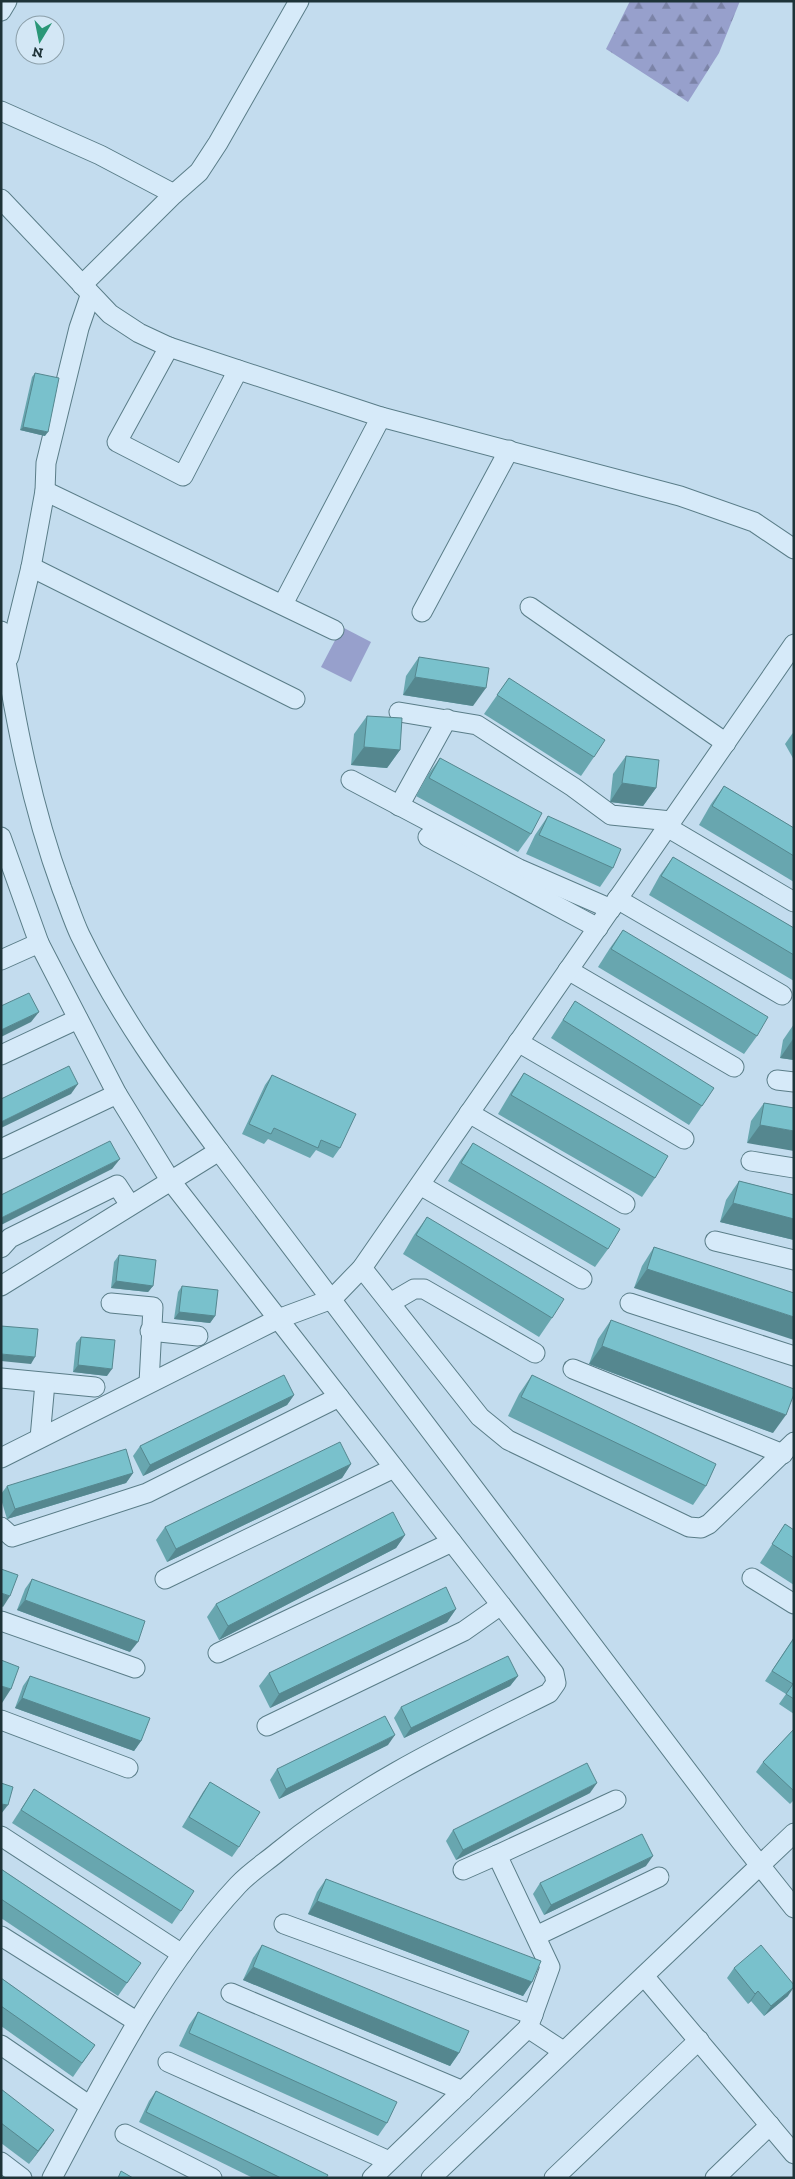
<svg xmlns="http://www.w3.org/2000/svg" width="795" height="2179" font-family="'Zilla Slab',serif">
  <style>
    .forest { fill: url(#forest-firs) }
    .park { fill: #97a0cc }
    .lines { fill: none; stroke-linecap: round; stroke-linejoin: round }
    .minor-casing { stroke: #5a7d88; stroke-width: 21 }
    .minor { stroke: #d6eaf9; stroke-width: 19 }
    .wall { fill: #68a6af }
    .shaded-wall { fill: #55878f }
    .building { fill: #79c1cc; stroke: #55878f }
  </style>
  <defs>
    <pattern id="forest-firs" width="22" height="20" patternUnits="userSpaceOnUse" patternTransform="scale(1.25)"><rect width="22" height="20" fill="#97a0cc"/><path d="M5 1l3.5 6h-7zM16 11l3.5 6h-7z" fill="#7b83a7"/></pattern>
  </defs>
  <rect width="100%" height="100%" fill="#c3dcee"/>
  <path class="forest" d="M630 1H740L719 53 688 102 606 49Z"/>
  <path class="park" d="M342 627 371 642 351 682 321 667Z"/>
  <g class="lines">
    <g class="minor-casing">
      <g id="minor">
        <path d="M1 11 7 1"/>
        <path d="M1 111 100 155 174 194"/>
        <path d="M1 199 110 314 139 333 169 347 381 417 680 496 754 522 794 549"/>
        <path d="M82 285 174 194 199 172 218 143 299 1"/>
        <path d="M169 347 117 442 183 476 238 370"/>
        <path d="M45 491 334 630"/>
        <path d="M31 567 295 699"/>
        <path d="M283 604 381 417"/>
        <path d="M530 607 726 743"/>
        <path d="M422 612 509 450"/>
        <path d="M1 631C15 719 31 805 62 889 68 904 73 920 80 935 119 1015 166 1080 219 1151L739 1839 794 1908"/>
        <path d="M9 657 31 567 45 491 46 463 79 328 90 296"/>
        <path d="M399 712 477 725 573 787 611 815 671 821"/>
        <path d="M351 780 519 869 611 909"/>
        <path d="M399 806 447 719"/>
        <path d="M667 827 794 902"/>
        <path d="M1 837 39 943 117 1094 170 1180 554 1673 556 1683 549 1693C455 1740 361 1784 279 1851 266 1862 250 1872 238 1885 158 1971 107 2075 52 2178"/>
        <path d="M428 837 598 928"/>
        <path d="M617 899 782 995"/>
        <path d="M1 960 39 943"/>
        <path d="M568 970 734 1067"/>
        <path d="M518 1042 684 1139"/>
        <path d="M1 1055 78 1019"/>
        <path d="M777 1080 794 1082"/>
        <path d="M469 1113 625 1204"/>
        <path d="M1 1149 117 1094"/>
        <path d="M751 1161 794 1168"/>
        <path d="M420 1185 582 1279"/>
        <path d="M715 1241 794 1260"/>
        <path d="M1 1248 10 1238 117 1185 130 1205"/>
        <path d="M362 1268 480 1417 508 1440 689 1527 701 1528 709 1524 794 1442"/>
        <path d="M1 1286 219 1151"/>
        <path d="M111 1303 153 1307 149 1383"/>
        <path d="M390 1303 414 1289H424L535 1353"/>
        <path d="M630 1303 794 1356"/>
        <path d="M150 1331 198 1336"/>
        <path d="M573 1369 783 1454"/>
        <path d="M1 1378 95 1387"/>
        <path d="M40 1438 45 1383"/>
        <path d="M1 1458 278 1319 332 1299 362 1268 794 644"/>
        <path d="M1 1527 12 1537 147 1493 339 1397"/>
        <path d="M752 1578 794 1604"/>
        <path d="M165 1579 394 1468"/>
        <path d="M1 1621 135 1668"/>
        <path d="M218 1653 452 1542"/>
        <path d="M1 1720 128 1768"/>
        <path d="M267 1726 464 1631 501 1605"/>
        <path d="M1 1836 182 1954"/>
        <path d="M463 1870 497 1855"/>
        <path d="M284 1924 533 2015"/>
        <path d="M1 1936 136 2021"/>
        <path d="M536 1936 659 1877"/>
        <path d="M644 1976 794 2154"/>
        <path d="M231 1993 463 2091"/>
        <path d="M528 2028 550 1967 497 1855 616 1800"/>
        <path d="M1 2045 90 2106"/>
        <path d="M168 2062 389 2161"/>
        <path d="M125 2134 212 2178"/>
        <path d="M1 2162 22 2178"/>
        <path d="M372 2178 528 2028 563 2051"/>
        <path d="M431 2178 794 1833"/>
        <path d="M554 2178 699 2040"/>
        <path d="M715 2178 770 2125"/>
      </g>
    </g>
    <use href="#minor" class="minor"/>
  </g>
  <g class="wall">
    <path d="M35 373 45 436 20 430 32 377Z"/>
    <path d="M419 657 473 706 403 695 406 676Z"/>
    <path d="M509 678 594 757 581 776 484 714Z"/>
    <path d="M367 716 400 750 387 768 351 765 354 734Z"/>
    <path d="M794 732V760L785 744 792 734Z"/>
    <path d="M626 756 656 788 643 806 610 802 613 774Z"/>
    <path d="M440 758 531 834 518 852 416 796 427 776Z"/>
    <path d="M724 786 794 828V882L699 825 711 804Z"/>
    <path d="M548 816 613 868 600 887 526 854 535 835Z"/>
    <path d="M673 857 794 928V981L649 895 660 875Z"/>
    <path d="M623 930 757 1036 744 1054 598 967 610 948Z"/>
    <path d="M575 1001 702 1106 689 1125 551 1038Z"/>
    <path d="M794 1024V1060L780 1058 783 1040Z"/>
    <path d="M524 1073 655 1178 642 1197 498 1114 511 1092Z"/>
    <path d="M272 1075 340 1148 333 1158 316 1150 310 1158 268 1139 264 1144 242 1134 265 1085Z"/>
    <path d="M764 1103 794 1108 747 1143 751 1121Z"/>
    <path d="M473 1143 608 1249 595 1267 448 1181 460 1161Z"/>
    <path d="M739 1181 794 1195V1240L720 1222 726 1200Z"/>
    <path d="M427 1217 552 1318 539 1337 403 1254 414 1235Z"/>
    <path d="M654 1247 794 1293 634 1288 642 1266Z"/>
    <path d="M119 1255 153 1286 148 1292 111 1288 114 1262Z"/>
    <path d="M182 1286 215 1316 210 1323 174 1319 178 1292Z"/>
    <path d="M611 1320 773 1433 589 1364 598 1339Z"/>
    <path d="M81 1337 107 1376 73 1372 76 1343Z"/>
    <path d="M532 1375 706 1486 693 1505 508 1416 519 1394Z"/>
    <path d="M294 1395 287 1405 143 1476 133 1456 140 1446Z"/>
    <path d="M351 1464 342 1478 167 1562 156 1540 165 1527Z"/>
    <path d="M133 1473 126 1483 7 1519 1 1499V1494L7 1486Z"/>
    <path d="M785 1524 794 1530V1585L760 1563Z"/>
    <path d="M405 1535 396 1548 219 1640 207 1617 216 1604Z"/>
    <path d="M32 1579 130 1652 17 1610 25 1589Z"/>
    <path d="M456 1609 447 1622 270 1708 259 1686 269 1673Z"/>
    <path d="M794 1637V1714L779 1704 786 1694 765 1681Z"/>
    <path d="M30 1676 141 1741 134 1751 15 1708 23 1686Z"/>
    <path d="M518 1676 510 1686 404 1738 394 1718 401 1707Z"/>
    <path d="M794 1729V1800L790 1804 756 1772 763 1762Z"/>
    <path d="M388 1745 279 1799 270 1780 277 1769Z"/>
    <path d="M210 1782 239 1847 232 1857 182 1827 203 1792Z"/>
    <path d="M34 1789 181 1911 172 1924 12 1823Z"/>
    <path d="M590 1793 456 1860 446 1841 453 1830Z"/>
    <path d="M646 1866 544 1915 533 1894 540 1883Z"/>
    <path d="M1 1869 141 1963 118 1996 1 1918Z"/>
    <path d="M326 1879 532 1982 523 1996 308 1914 317 1892Z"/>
    <path d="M262 1945 459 2053 450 2066 243 1980 253 1958Z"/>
    <path d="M734 1968 788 1996 764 2016 751 2001 748 2004 727 1978Z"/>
    <path d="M1 1978 95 2045 73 2077 1 2026Z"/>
    <path d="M198 2012 387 2123 378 2136 179 2046 189 2025Z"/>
    <path d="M1 2089 45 2143 29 2164 1 2143Z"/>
    <path d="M156 2091 326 2178H253L139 2122 149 2101Z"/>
  </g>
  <g class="shaded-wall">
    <path d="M23 427 48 432 45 436 20 430Z"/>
    <path d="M415 677 486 688 473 706 403 695Z"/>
    <path d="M364 747 400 750 387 768 351 765Z"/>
    <path d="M622 783 656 788 643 806 610 802Z"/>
    <path d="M39 1012 31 1022 1 1037V1030Z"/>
    <path d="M793 1039 794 1040V1060L780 1058Z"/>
    <path d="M78 1084 71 1094 1 1128V1122Z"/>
    <path d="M760 1125 794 1131V1151L747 1143Z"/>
    <path d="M120 1159 112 1169 1 1225V1218Z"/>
    <path d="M733 1203 794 1219V1240L720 1222Z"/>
    <path d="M647 1269 794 1317V1340L634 1288Z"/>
    <path d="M116 1281 153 1286 148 1292 111 1288Z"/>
    <path d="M179 1312 215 1316 210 1323 174 1319Z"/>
    <path d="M602 1346 786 1415 773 1433 589 1364Z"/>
    <path d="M1 1354 35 1357 31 1364 1 1361Z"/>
    <path d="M78 1365 112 1369 107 1376 73 1372Z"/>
    <path d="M294 1395 287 1405 143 1476 150 1465Z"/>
    <path d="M351 1464 342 1478 167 1562 176 1549Z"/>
    <path d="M133 1473 126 1483 7 1519 15 1509Z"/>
    <path d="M405 1535 396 1548 219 1640 228 1626Z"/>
    <path d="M1 1593 10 1596 3 1607 1 1606Z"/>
    <path d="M25 1600 138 1642 130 1652 17 1610Z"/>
    <path d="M456 1609 447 1622 270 1708 279 1694Z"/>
    <path d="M518 1676 510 1686 404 1738 411 1728Z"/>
    <path d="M1 1686 11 1689 2 1703 1 1702Z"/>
    <path d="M22 1698 141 1741 134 1751 15 1708Z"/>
    <path d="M395 1735 388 1745 279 1799 286 1789Z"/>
    <path d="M597 1783 590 1793 456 1860 463 1850Z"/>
    <path d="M1 1804 8 1805 1 1814Z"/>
    <path d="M653 1856 646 1866 544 1915 551 1905Z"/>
    <path d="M317 1901 532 1982 523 1996 308 1914Z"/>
    <path d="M253 1967 459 2053 450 2066 243 1980Z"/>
    <path d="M794 1987 788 1996 764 2016 771 2006Z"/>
    <path d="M758 1991 751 2001 748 2004 755 1994Z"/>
    <path d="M54 2130 45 2143 29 2164 38 2151Z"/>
  </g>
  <g class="building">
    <path d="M35 373 59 378 48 432 23 427Z"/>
    <path d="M419 657 489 668 486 688 415 677Z"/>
    <path d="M509 678 605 740 594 757 497 695Z"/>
    <path d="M367 716 402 718 400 750 364 747Z"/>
    <path d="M626 756 659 760 656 788 622 783Z"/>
    <path d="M440 758 542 813 531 834 429 778Z"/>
    <path d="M724 786 794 828V856L712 806Z"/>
    <path d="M548 816 621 849 613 868 539 835Z"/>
    <path d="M673 857 794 928V955L661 876Z"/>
    <path d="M623 930 768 1017 757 1036 611 949Z"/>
    <path d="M29 993 39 1012 1 1030V1006Z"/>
    <path d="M575 1001 714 1088 702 1106 563 1020Z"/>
    <path d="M69 1066 78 1084 1 1122V1099Z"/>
    <path d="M524 1073 668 1156 655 1178 511 1095Z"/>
    <path d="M272 1075 356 1114 340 1148 321 1140 318 1148 274 1128 271 1134 249 1124Z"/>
    <path d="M764 1103 794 1108V1131L760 1125Z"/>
    <path d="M110 1141 120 1159 1 1218V1195Z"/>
    <path d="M473 1143 620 1229 608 1249 461 1163Z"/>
    <path d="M739 1181 794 1195V1219L733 1203Z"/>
    <path d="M427 1217 564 1299 552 1318 416 1235Z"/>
    <path d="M654 1247 794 1293V1317L647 1269Z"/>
    <path d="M119 1255 156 1260 153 1286 116 1281Z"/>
    <path d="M182 1286 218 1290 215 1316 179 1312Z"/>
    <path d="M611 1320 794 1389V1394L786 1415 602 1346Z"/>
    <path d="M1 1326 38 1329 35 1357 1 1354Z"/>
    <path d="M81 1337 115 1340 112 1369 78 1365Z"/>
    <path d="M284 1375 294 1395 150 1465 140 1446Z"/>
    <path d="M532 1375 716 1464 706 1486 521 1397Z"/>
    <path d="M340 1442 351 1464 176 1549 165 1527Z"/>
    <path d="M126 1449 133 1473 15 1509 7 1486Z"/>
    <path d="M393 1512 405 1535 228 1626 216 1604Z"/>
    <path d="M785 1524 794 1530V1558L772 1544Z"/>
    <path d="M1 1569 18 1575 10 1596 1 1593Z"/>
    <path d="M32 1579 145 1621 138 1642 25 1600Z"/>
    <path d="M446 1587 456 1609 279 1694 269 1673Z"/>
    <path d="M794 1638V1699L786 1694 793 1684 772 1671Z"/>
    <path d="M508 1656 518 1676 411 1728 401 1707Z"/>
    <path d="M1 1660 19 1667 11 1689 1 1686Z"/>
    <path d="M30 1676 150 1718 141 1741 22 1698Z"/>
    <path d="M385 1716 395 1735 286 1789 277 1769Z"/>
    <path d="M794 1729V1791L763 1762Z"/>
    <path d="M587 1763 597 1783 463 1850 453 1830Z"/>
    <path d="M210 1782 260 1812 239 1847 189 1817Z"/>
    <path d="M1 1783 13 1787 8 1805 1 1804Z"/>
    <path d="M34 1789 194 1891 181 1911 21 1810Z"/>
    <path d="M642 1834 653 1856 551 1905 540 1883Z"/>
    <path d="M1 1869 141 1963 127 1983 1 1899Z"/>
    <path d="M326 1879 541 1961 532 1982 317 1901Z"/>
    <path d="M262 1945 469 2031 459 2053 253 1967Z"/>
    <path d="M761 1945 794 1985V1987L771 2006 758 1991 755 1994 734 1968Z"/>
    <path d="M1 1978 95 2045 82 2063 1 2006Z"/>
    <path d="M198 2012 397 2102 387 2123 189 2033Z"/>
    <path d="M1 2089 54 2130 38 2151 1 2123Z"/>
    <path d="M156 2091 328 2175 326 2178H281L146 2112Z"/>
    <path d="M121 2171 133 2178H118Z"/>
  </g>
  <rect width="795" height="2179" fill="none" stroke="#1e3338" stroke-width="5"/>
  <g transform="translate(40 40) rotate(190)"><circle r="24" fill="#d3e7f5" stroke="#8b9fa9"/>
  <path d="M0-4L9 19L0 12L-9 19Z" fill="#2a9777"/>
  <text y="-8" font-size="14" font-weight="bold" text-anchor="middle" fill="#1e3338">N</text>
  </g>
</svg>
